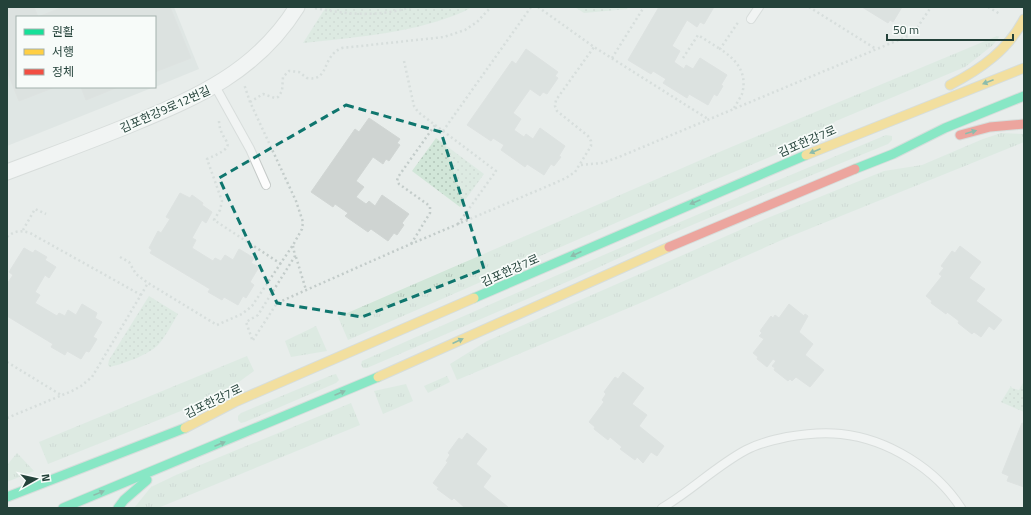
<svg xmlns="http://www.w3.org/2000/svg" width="1031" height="515" font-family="'Titillium Web','Noto Sans KR',sans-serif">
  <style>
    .built { fill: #d6dedb }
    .grass { fill: url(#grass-tufts) }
    .park { fill: url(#park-dots) }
    .building { fill: #cfd4d2; stroke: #d1d6d4 }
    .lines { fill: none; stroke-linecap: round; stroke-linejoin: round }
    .lane-casing { stroke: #c5cac8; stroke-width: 10 }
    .street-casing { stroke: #c5cac8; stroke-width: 17 }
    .fast-casing { stroke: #c3cbc8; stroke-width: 11 }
    .slow-casing { stroke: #c3cbc8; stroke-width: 11 }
    .jam-casing { stroke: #c3cbc8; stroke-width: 11 }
    .path { stroke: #c3ccca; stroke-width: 2.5; stroke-dasharray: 2 3; stroke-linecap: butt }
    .lane { stroke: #fcfcfc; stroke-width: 8 }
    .street { stroke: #fcfcfc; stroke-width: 15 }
    .fast { stroke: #16e098; stroke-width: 9 }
    .slow { stroke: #ffcf43; stroke-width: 9 }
    .jam { stroke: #f24e42; stroke-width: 9 }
    .oneway { fill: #1e8160 }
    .marked { fill: none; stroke: #0f766e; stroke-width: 3; stroke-dasharray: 8 5; stroke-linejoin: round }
    .labels { text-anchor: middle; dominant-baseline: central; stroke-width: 3.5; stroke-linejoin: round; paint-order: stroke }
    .street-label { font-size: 12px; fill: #24423a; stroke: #f7fbf9 }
  </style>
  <defs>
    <pattern id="grass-tufts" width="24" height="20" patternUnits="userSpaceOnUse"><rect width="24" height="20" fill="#d1e6d8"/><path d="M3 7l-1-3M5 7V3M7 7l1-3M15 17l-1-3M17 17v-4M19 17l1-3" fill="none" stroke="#b3c6ba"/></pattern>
    <pattern id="park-dots" width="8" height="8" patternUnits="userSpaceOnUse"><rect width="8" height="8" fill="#d1e6d8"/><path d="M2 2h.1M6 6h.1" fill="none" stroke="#b3c6ba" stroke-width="1.8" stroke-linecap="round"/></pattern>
  </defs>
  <rect width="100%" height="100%" fill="#e8edeb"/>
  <path class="built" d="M7 7H174L199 69 155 87V17H17V87H154L7 146Z"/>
  <g class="grass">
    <path d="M997 36 999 37 993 45 965 67 836 121 811 139 794 147 698 187 348 340 338 317 717 153Z"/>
    <path d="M1001 133 1024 134V142L784 239 638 304 457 380 450 364 487 341 765 219 884 171 922 165 983 139Z"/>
    <path d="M886 135 892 136V140L888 144 763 195 671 234 569 281 367 368H363L361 365 362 361C536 284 710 208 886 135Z"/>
    <path d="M316 326 327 351 291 357 285 341Z"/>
    <path d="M247 356 254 371 225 392 211 399 48 464 39 442Z"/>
    <path d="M336 374 339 380 336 383 245 422 241 423 238 420V416L241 413 332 375Z"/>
    <path d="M447 376 450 382 428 393 424 386Z"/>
    <path d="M406 384 413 401 383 414 374 391Z"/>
    <path d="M351 403 360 425 158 508H134L151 487 176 475Z"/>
    <path d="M17 453 34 471 7 482V465Z"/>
  </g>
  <g class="park">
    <path d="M326 7H472C461 14 447 18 435 22 392 35 348 38 303 43Z"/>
    <path d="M575 7H628L627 9 584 13Z"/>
    <path d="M436 138 484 174 460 207 412 171Z"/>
    <path d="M149 296 178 314C172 324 166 336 158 345 148 355 123 364 110 367L108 365 109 360Z"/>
    <path d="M1024 381V412L1001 402 1011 386 1012 388 1019 390Z"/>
  </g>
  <g class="building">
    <path d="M7 7H34L38 17H17V87H55L19 101 7 71Z"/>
    <path d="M63 7H170L191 58 155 72V17H38Z"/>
    <path d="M659 7H714L704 24 700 22 697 27 687 20 672 46 680 51 674 62 684 69 686 65 693 69 700 58 727 75 721 85 723 86 717 96 714 94 708 105 689 94 687 98 663 83 666 79 653 71 651 74 628 60Z"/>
    <path d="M862 7H902L893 22 890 20 888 23Z"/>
    <path d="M526 49 558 72 555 76 558 78 547 94 543 92 540 96 530 89 513 113 521 119 514 130 524 137 526 134 533 139 540 128 565 146 559 156 561 157 554 166 551 164 544 175 527 164 525 167 501 150 504 145 493 138 491 141 467 125 512 61 516 64Z"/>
    <path d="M81 87H118L86 100Z"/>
    <path d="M369 118 400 139 397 143 400 145 389 161 386 159 383 164 373 157 356 181 364 187 356 197 366 204 369 201 375 206 382 195 409 214 402 223 404 225 397 235 394 233 388 241 371 229 368 232 345 216 348 213 335 204 333 207 311 192 355 129 359 132Z"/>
    <path d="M180 193 190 198 192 195 203 203 202 205 212 212 206 223 202 220 192 238 196 240 192 248 213 261 215 258 221 261 225 255 233 260 239 249 254 258 251 263 259 267 250 282 254 285 246 298 243 296 238 305 224 297 222 300 208 292 210 289 150 253 152 250 149 248 158 231 161 233 170 219 166 217Z"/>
    <path d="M960 246 981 262 969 278 985 289 976 301 1002 320 994 330 989 326 981 337 974 332 972 334 958 323 959 321 947 312 946 314 931 303 932 301 926 296 942 276 939 274 944 268 941 266 952 251 955 253Z"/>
    <path d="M24 248 33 253 35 250 47 257 45 260 56 267 49 278 45 275 35 292 40 295 35 303 57 316 59 313 65 316 68 310 76 315 82 304 97 313 95 318 102 322 93 337 97 339 89 352 86 351 81 359 67 351 65 355 51 347 53 344 7 316V284L13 275 9 272Z"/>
    <path d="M789 304 804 316 805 314 808 316 799 332 813 344 805 355 824 370 810 387 796 377 792 381 790 379 788 381 774 370 775 368 772 366 776 361 773 359 767 367 757 359 758 357 753 353 764 339 759 336 762 333 760 331 771 316 773 318 775 315 779 318Z"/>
    <path d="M623 372 644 388 632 404 647 415 639 426 664 446 657 456 651 452 643 463 637 457 635 460 620 449 622 447 610 437 608 440 594 429 595 427 589 422 604 402 602 400 606 394 604 392 615 377 618 379Z"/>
    <path d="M1022 423 1024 424V487L1007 481 1009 476 1002 473Z"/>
    <path d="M467 433 487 449 476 464 491 476 483 487 508 507 507 508H465L454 498 452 500 437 489 439 488 433 483 448 462 446 461 450 455 448 453 459 438 462 440Z"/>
  </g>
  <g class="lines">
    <g class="lane-casing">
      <g id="lane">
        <path d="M751 19 759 7"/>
        <path d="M215 86 250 149 266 185"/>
        <path d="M662 508C691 491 716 466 746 450 759 443 773 440 787 437 804 434 823 432 841 434 888 439 936 469 961 508"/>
      </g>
    </g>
    <g class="street-casing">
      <path id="street" d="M7 172C49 156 91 141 132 124 198 97 257 71 297 7"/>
    </g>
    <g class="fast-casing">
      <g id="fast">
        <path d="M855 169 893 154 945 128 1024 96"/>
        <path d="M474 298 806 155"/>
        <path d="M7 497 185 428"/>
        <path d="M63 508 378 377"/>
        <path d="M118 508 124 500 147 480"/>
      </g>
    </g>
    <g class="slow-casing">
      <g id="slow">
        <path d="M950 85C981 69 1008 50 1024 19"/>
        <path d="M806 155 1024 68"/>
        <path d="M378 377 669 247"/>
        <path d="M185 428 235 402 474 298"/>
      </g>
    </g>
    <g class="jam-casing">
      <g id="jam">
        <path d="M960 135 990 127 1024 124"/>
        <path d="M669 247 855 169"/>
      </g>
    </g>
    <g class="path">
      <path d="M538 7 594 47 708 119"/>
      <path d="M809 7 876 49"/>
      <path d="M988 7 1000 14"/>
      <path d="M315 8C349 15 378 17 412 7"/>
      <path d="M612 58 644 7"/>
      <path d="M683 58 698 35 720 49"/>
      <path d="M404 61 414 106 418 112 435 125 398 177 397 181 399 184 427 204 430 207V213L411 244"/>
      <path d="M250 102 263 94 275 98 278 97 282 91 283 77 289 71 299 72 307 78C330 82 321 56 342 48L444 37 465 30 477 22 491 7"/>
      <path d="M734 108C737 103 740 98 742 94 748 73 736 59 720 49L739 21"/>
      <path d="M219 121C220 145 244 143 207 159L222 201 220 210 214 220 281 264"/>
      <path d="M435 125 496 171 458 224"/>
      <path d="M443 131 531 7"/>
      <path d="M581 165 602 163 619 157 908 36 915 31 931 7"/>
      <path d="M23 230 35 209 46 214"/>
      <path d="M7 237C14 231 20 230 30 233L141 295"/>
      <path d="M120 257 129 262 136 274 148 283 217 325 242 314 252 306 293 245 302 229 303 222 296 201 250 102 244 84"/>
      <path d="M296 257 306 290"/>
      <path d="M252 339 246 322 258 315 295 256 293 246"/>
      <path d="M253 340 277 303 399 249 555 183 566 178 575 172 591 146V141L588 136 557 111 555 106 556 100 594 47"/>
      <path d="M7 362 61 395"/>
      <path d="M7 418 72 391 81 386 92 377 148 283"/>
    </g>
    <use href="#lane" class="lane"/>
    <use href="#street" class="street"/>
    <use href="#fast" class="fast"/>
    <use href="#slow" class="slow"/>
    <use href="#jam" class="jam"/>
  </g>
  <defs><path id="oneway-solid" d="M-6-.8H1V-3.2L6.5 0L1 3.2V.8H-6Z"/></defs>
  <g class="oneway">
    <use href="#oneway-solid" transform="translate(988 82) rotate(159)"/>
    <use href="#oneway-solid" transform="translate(971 132) rotate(-16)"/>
    <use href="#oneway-solid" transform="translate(815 151) rotate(157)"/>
    <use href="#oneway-solid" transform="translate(695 202) rotate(157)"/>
    <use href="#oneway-solid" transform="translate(576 254) rotate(156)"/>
    <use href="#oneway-solid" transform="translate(458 341) rotate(-24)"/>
    <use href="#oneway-solid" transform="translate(340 393) rotate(-23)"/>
    <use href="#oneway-solid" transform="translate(220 444) rotate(-23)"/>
    <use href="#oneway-solid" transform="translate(99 493) rotate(-22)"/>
  </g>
  <path d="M0 0H1031V515H0ZM346 105 441 132 484 269 362 317 277 303 219 178Z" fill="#e8edeb" fill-opacity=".55" fill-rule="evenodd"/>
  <path class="marked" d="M346 105 441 132 484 269 362 317 277 303 219 178Z"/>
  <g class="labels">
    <g class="street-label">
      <text transform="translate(165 109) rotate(-24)">김포한강9로12번길</text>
      <text transform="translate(807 141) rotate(-23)">김포한강7로</text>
      <text transform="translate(510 270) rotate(-24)">김포한강7로</text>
      <text transform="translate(213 401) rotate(-26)">김포한강7로</text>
    </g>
  </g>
  <rect width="1031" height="515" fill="none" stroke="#24423a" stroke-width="16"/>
  <rect x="16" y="16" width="140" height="72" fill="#f7fbf9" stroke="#a3b1ad"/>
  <rect x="24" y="29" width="20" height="6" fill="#16e098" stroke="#a3b1ad"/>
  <text x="52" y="36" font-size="12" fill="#24423a">원활</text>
  <rect x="24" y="49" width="20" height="6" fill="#ffcf43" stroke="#a3b1ad"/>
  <text x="52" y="56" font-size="12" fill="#24423a">서행</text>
  <rect x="24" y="69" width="20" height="6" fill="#f24e42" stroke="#a3b1ad"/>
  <text x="52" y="76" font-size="12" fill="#24423a">정체</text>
  <g transform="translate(36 479) rotate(82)" stroke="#f7fbf9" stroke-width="3" paint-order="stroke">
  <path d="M0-3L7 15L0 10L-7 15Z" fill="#24423a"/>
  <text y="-6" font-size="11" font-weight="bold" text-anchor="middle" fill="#24423a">N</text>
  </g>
  <path d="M887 34v6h126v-6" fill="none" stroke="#24423a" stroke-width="2"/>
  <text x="893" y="34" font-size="12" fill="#24423a" stroke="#f7fbf9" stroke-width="3" paint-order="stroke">50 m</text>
</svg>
